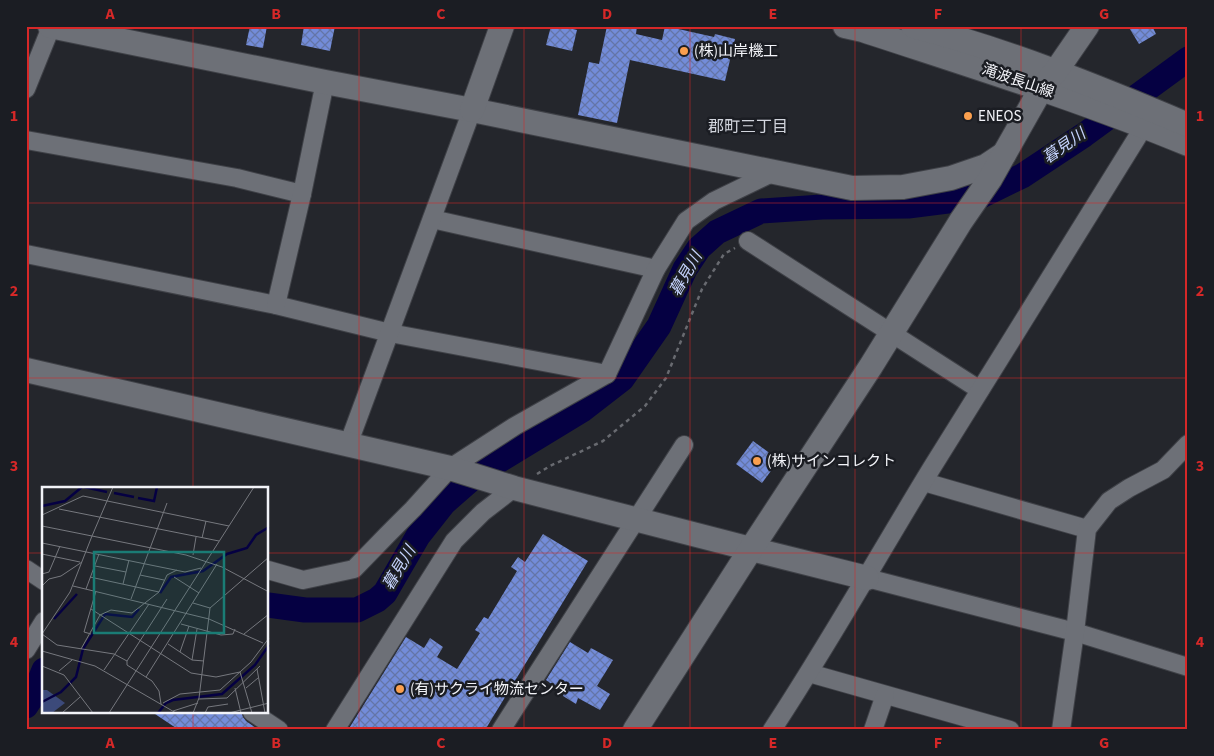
<svg xmlns="http://www.w3.org/2000/svg" width="1214" height="756" font-family="'Source Sans 3','Noto Sans JP',sans-serif">
  <style>
    .lines { fill: none; stroke-linecap: round; stroke-linejoin: round }
    .river { stroke: #050042; stroke-width: 25 }
    .building { fill: url(#building-cross-hatch) }
    .street-casing { stroke: #3f4147; stroke-width: 20 }
    .secondary-casing { stroke: #3f4147; stroke-width: 26 }
    .path { stroke: #686a70; stroke-width: 2.5; stroke-dasharray: 4 4; stroke-linecap: butt }
    .street { stroke: #6d7077; stroke-width: 18 }
    .secondary { stroke: #6d7077; stroke-width: 24 }
    .grid { fill: none; stroke: #d62828; stroke-width: 1; stroke-opacity: 0.55 }
    .poi-dot { fill: #fa9f4e; stroke: #1b1d23; stroke-width: 2 }
    .labels { text-anchor: middle; dominant-baseline: central; stroke-width: 5; stroke-linejoin: round; paint-order: stroke }
    .poi-label { font-size: 15px; fill: #f2f3f8; stroke: #1b1d23; text-anchor: start }
    .street-label { font-size: 15px; fill: #f2f3f8; stroke: #1b1d23 }
    .neighbourhood-label { font-size: 16px; fill: #d2d5dd; stroke: #1b1d23 }
    .water-label { font-size: 16px; font-style: italic; fill: #c5d3fd; stroke: #1b1d23 }
    .inset-river { fill: none; stroke: #050042; stroke-width: 2.5 }
    .inset-road { fill: none; stroke: #76787e; stroke-width: 1 }
    .view { fill: #1a7c75; fill-opacity: 0.15; stroke: #1a7c75; stroke-width: 2.5 }
    .inset-edge { fill: none; stroke: #f2f3f8; stroke-width: 2.5 }
    .neatline { fill: none; stroke: #d62828; stroke-width: 2 }
    .grid-label { font-size: 16px; text-anchor: middle; font-weight: bold; fill: #d62828 }
  </style>
  <defs>
    <pattern id="building-cross-hatch" width="8" height="8" patternUnits="userSpaceOnUse" patternTransform="scale(1.25)"><rect width="8" height="8" fill="#738cd9"/><path d="M0 0l8 8M0 8l8-8" fill="none" stroke="#6475a7"/></pattern>
  </defs>
  <rect width="100%" height="100%" fill="#24262c"/>
  <g class="lines">
    <g class="river">
      <path d="M268 605 305 610H357L377 600 385 593 418 536 444 503 477 474 582 410 622 379 659 326 685 269 699 248 717 232 761 211 822 207 908 206 979 197 1022 176 1084 135 1188 59"/>
      <path d="M26 706 35 692 44 670"/>
    </g>
  </g>
  <g class="building">
    <path d="M250 26H267L263 48 246 45Z"/>
    <path d="M304 26H335L330 51 301 45Z"/>
    <path d="M551 26H560L577 30 572 51 546 45Z"/>
    <path d="M607 26H637L636 34 662 40 665 26 714 37 715 34 735 39 725 81 630 60 617 123 578 115 589 62 599 64Z"/>
    <path d="M1128 26H1152L1156 34 1139 44Z"/>
    <path d="M753 441 779 460 762 483 736 464Z"/>
    <path d="M543 534 588 561 485 730H348L406 637 424 648 430 638 443 647 437 657 457 669 480 633 475 630 484 617 488 619 517 571 511 567 518 557 525 562Z"/>
    <path d="M570 642 588 653 591 648 613 660 597 686 610 694 600 710 578 698 576 704 563 696 564 693 546 680Z"/>
    <path d="M152 712H240L242 714 243 717 246 721 259 730H179Z"/>
  </g>
  <g class="lines">
    <g class="street-casing">
      <g id="street">
        <path d="M26 89 51 27"/>
        <path d="M26 140 237 178 302 194"/>
        <path d="M432 219 656 269"/>
        <path d="M748 241 980 390"/>
        <path d="M26 254 276 305 390 333 607 374"/>
        <path d="M276 305 302 194 325 82"/>
        <path d="M348 445 472 110"/>
        <path d="M924 482 1087 529"/>
        <path d="M26 569 44 581"/>
        <path d="M268 570 303 580 354 569 387 535 413 509 450 468 515 426 607 374 656 269 686 221 714 201 774 172"/>
        <path d="M867 578 1075 632 1188 667"/>
        <path d="M26 650 44 621"/>
        <path d="M809 673 1010 730"/>
        <path d="M252 712 279 730"/>
        <path d="M335 730 454 541 483 512 514 488"/>
        <path d="M501 730 684 445"/>
        <path d="M772 730C828 645 878 556 931 469 1000 358 1070 247 1138 136L1148 116"/>
        <path d="M873 730 885 695"/>
        <path d="M1061 730 1075 632 1087 529 1109 501 1129 488 1163 470 1188 444"/>
      </g>
    </g>
    <g class="secondary-casing">
      <g id="secondary">
        <path d="M50 26 325 82 472 110 852 188 903 187 951 178 986 166 1004 154"/>
        <path d="M845 26 863 30C972 66 1082 100 1188 144"/>
        <path d="M913 26C1007 50 1098 87 1188 125"/>
        <path d="M472 110 502 26"/>
        <path d="M26 370 450 468 514 488 751 549 867 578"/>
        <path d="M635 730 751 549 871 366 961 221 990 179 1041 89 1056 71 1087 26"/>
      </g>
    </g>
    <path class="path" d="M537 474 550 466 603 441 645 406 666 378 702 289 724 254 735 248"/>
    <use href="#street" class="street"/>
    <use href="#secondary" class="secondary"/>
  </g>
  <path class="grid" d="M193 26V488M359 26V730M524 26V730M690 26V730M855 26V730M1021 26V730M26 203H1188M26 378H1188M26 553H44M268 553H1188M193 712V730"/>
  <g class="poi-dot">
    <circle cx="684" cy="51" r="5"/>
    <circle cx="968" cy="116" r="5"/>
    <circle cx="757" cy="461" r="5"/>
    <circle cx="400" cy="689" r="5"/>
  </g>
  <g class="labels">
    <g class="poi-label">
      <text x="694" y="51">(株)山岸機工</text>
      <text x="978" y="116">ENEOS</text>
      <text x="767" y="461">(株)サインコレクト</text>
      <text x="410" y="689">(有)サクライ物流センター</text>
    </g>
    <g class="street-label">
      <text transform="translate(1018 81) rotate(19)">滝波長山線</text>
    </g>
    <g class="neighbourhood-label">
      <text x="748" y="127">郡町三丁目</text>
    </g>
    <g class="water-label">
      <text transform="translate(1064 146) rotate(-35)">暮見川</text>
      <text transform="translate(686 274) rotate(-60)">暮見川</text>
      <text transform="translate(399 568) rotate(-59)">暮見川</text>
    </g>
  </g>
  <g transform="translate(42 487)">
    <rect width="226" height="226" fill="#24262c"/>
    <path d="M0 203H5L23 216 10 226H0Z" fill="#3c4a7a"/>
    <path class="inset-river" d="M42 0 65 5M72 6 92 10M96 11 112 14 115 0M0 19 23 14 40 0M118 106 129 90 161 84 185 67 205 61 214 48 227 40M12 132 35 107M0 215 19 205 34 190 41 162 63 127 90 130 97 122M116 226 124 216 131 213 180 207 213 178 227 158"/>
    <path class="inset-road" d="M17 22 177 54M0 28 41 9 187 39M0 39 50 49 71 0M50 49 144 68 180 80 227 105M160 51 164 34M0 56 143 85 159 81M0 67 38 75M151 68 154 50M53 79 84 85M0 87 7 85 18 59M98 88 122 93M48 90 117 105M132 90 157 106M81 97 87 73M0 99 7 92 19 89 40 75M31 99 167 132 221 156M44 102 57 67M89 112 125 16M151 116 168 121M49 122 149 186 174 190 198 185M139 137 179 148 191 147 193 142M0 147 15 158 72 167 85 174V178L110 194 117 204 119 217M0 147 28 105 50 49M49 147 42 145 54 104M202 147 227 127M126 157 150 173 162 174M39 162 58 128 69 123 90 126 117 105 125 88 135 83M0 164 53 179 134 226M138 165 147 139M150 173 155 142M85 174 125 112M0 179 22 188 51 226M215 182 223 226M62 183 107 117M17 184 30 173M198 185 210 226M104 190 175 77M193 201 199 226M204 201 216 191M157 212 185 211 218 179M121 216 138 207 178 203 209 175 227 151M131 224 156 216M20 226 38 210M67 226 212 0M151 226 157 211 168 121 227 70M163 226 166 220 186 217M187 226 227 216"/>
    <path class="view" d="M52 65H182V146H52Z"/>
    <rect width="226" height="226" class="inset-edge"/>
  </g>
  <rect width="1214" height="756" fill="none" stroke="#1b1d23" stroke-width="55"/>
  <rect x="28" y="28" width="1158" height="700" class="neatline"/>
  <g class="grid-label">
    <text x="110" y="19">A</text>
    <text x="276" y="19">B</text>
    <text x="441" y="19">C</text>
    <text x="607" y="19">D</text>
    <text x="773" y="19">E</text>
    <text x="938" y="19">F</text>
    <text x="1104" y="19">G</text>
    <text x="14" y="121">1</text>
    <text x="1200" y="121">1</text>
    <text x="14" y="296">2</text>
    <text x="1200" y="296">2</text>
    <text x="14" y="471">3</text>
    <text x="1200" y="471">3</text>
    <text x="14" y="647">4</text>
    <text x="1200" y="647">4</text>
    <text x="110" y="748">A</text>
    <text x="276" y="748">B</text>
    <text x="441" y="748">C</text>
    <text x="607" y="748">D</text>
    <text x="773" y="748">E</text>
    <text x="938" y="748">F</text>
    <text x="1104" y="748">G</text>
  </g>
</svg>
